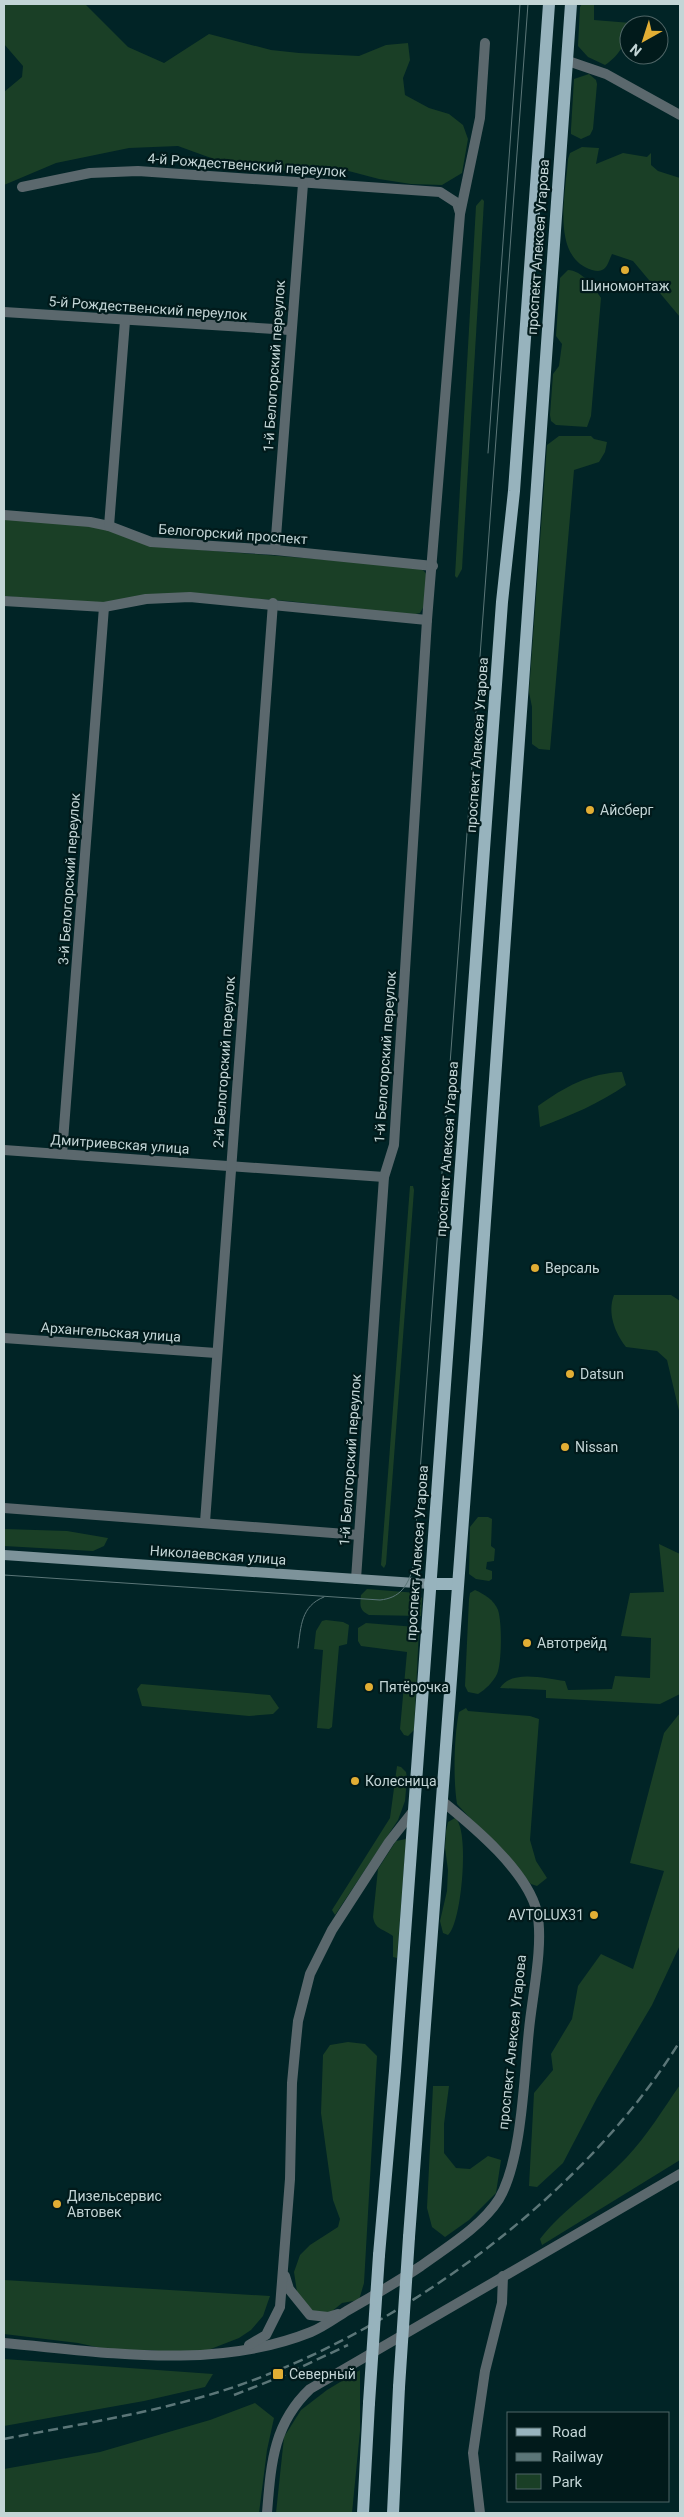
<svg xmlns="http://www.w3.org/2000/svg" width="684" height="2517" font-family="Roboto,sans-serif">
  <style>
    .green { fill: #1a3f26 }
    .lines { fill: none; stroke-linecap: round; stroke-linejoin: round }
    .minor { stroke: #5b686d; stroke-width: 10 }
    .secondary { stroke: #7d939a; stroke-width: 10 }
    .primary { stroke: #97b3bd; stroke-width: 12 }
    .tram { stroke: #5b7678; stroke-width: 1 }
    .rail { stroke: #5b7678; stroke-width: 2.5; stroke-dasharray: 10 5; stroke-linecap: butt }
    .primary-bridge { stroke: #97b3bd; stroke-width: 12 }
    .poi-dot { fill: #e2ae34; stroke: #011a1b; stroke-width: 2 }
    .labels { text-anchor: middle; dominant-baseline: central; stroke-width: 4.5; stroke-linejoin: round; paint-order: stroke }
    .street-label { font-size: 14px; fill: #c3d5d6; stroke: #011a1b }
    .poi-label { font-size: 14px; fill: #c3d5d6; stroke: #011a1b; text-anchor: start }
  </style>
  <rect width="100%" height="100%" fill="#012426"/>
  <g class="green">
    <path d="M4 4H85L128 47 164 63 209 34 271 50 299 53 359 56 386 45 408 43 410 60 403 78 405 95 429 108 449 114 463 125 468 139 462 173 442 185 411 184 379 179 341 169 298 172 253 168 211 158 178 146 129 148 56 163 4 185V92L22 77 23 66 4 44Z"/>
    <path d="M582 4H594V20L631 23 633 18H640L635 25H629C629 40 618 57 605 65L588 57 578 46 580 7Z"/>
    <path d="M589 74 596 80 597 84 593 129 590 135 581 139 571 134V129L574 79Z"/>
    <path d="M582 147 599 148 596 164 623 153 647 157 651 153V165L658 171 680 178V317L633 261 612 254C607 265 606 274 592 270 550 257 566 192 568 159L570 153Z"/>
    <path d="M482 199 484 201 462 569 457 578 455 576 476 206Z"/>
    <path d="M568 270C581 270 594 287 601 298L591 416 587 427 556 425 551 421 550 415 553 374 559 366 562 344 556 336 560 278Z"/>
    <path d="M559 436H591L594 439 607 442 605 452 599 462 574 470 550 750 539 749 532 744V707L529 692 547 445Z"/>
    <path d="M4 519 95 525 164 547 417 567 424 571 429 578 425 604 420 613 412 615 288 601 180 594 101 604 4 596Z"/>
    <path d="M622 1072 626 1085C600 1103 570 1116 540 1127L538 1106C564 1087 590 1073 622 1072Z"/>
    <path d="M410 1186H413L414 1190 386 1564 384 1568 381 1565Z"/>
    <path d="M614 1295H671L680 1301V1415L667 1360 657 1351 626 1347C615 1333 607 1313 614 1295Z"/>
    <path d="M478 1517H488L492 1519 491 1546 495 1549 494 1561 487 1562 486 1569 492 1571V1579L489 1581 476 1579 469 1574 470 1527Z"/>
    <path d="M4 1529 67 1531 108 1538 104 1546 93 1551 4 1546Z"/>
    <path d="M659 1544 680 1554V1694L660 1704 546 1698V1690L500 1688C512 1669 546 1679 565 1681L568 1690 612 1689 615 1676 650 1678 651 1638 621 1636 630 1593 664 1592Z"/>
    <path d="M367 1589 417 1593 422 1598 421 1616 369 1615C359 1610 360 1605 361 1595Z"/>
    <path d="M475 1590C484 1594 494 1600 498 1610 502 1622 502 1662 497 1674 493 1682 486 1689 478 1694L468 1692 465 1686 469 1599 470 1593Z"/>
    <path d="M326 1620 343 1622 349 1625 347 1644 339 1646 332 1727 329 1729 317 1728 323 1650 314 1649 316 1631 322 1621Z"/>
    <path d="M366 1623 416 1627 419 1630 414 1730 408 1736 404 1735 400 1729 407 1652 361 1646 358 1641V1628Z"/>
    <path d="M141 1684 270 1695 279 1708 273 1714 249 1716 142 1706 137 1689Z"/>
    <path d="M466 1708 468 1711 530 1716 539 1719 530 1840 536 1861 547 1878 537 1886 531 1884 457 1804C453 1779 454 1736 459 1712Z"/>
    <path d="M680 1713V1945L652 2005 597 2098 563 2163 537 2187 529 2186 534 2093 553 2070 551 2054 572 2019 578 1986 601 1954 633 1969 664 1871 630 1863 664 1733Z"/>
    <path d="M397 1766 401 1767 406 1772 407 1778 405 1801 398 1820 335 1915 332 1910 390 1818Z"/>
    <path d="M455 1818C470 1828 462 1924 448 1935L443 1933 440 1921 447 1891 448 1870 445 1848 446 1831 448 1822Z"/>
    <path d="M406 1839 397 1958 393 1957V1936C384 1929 375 1930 373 1917L378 1869 396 1841Z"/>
    <path d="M348 2042 365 2044 377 2056 364 2283 359 2300 342 2303 325 2317 311 2312 297 2292 294 2272 300 2255 310 2245 338 2227 340 2219 333 2200 321 2113 323 2055 330 2045Z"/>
    <path d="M680 2085V2160L542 2245 540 2239C563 2209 600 2186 627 2157 647 2136 663 2109 680 2085Z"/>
    <path d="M433 2086H449L444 2124V2153L456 2168 470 2169 488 2156 501 2160 496 2193 469 2220 445 2237 432 2227 427 2208Z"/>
    <path d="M4 2280 270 2296 263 2316 251 2330 239 2338 203 2352 184 2356 151 2350H110L78 2343 4 2334Z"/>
    <path d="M4 2359 213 2374 205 2387 144 2401 4 2426Z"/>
    <path d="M360 2370V2431L352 2513H276L284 2437 301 2410 327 2390Z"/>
    <path d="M255 2403 274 2418 267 2450 259 2513H4V2469L100 2452 210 2420Z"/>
  </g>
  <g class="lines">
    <g class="minor">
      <path d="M568 61 606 74 680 115"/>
      <path d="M22 187 90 173 138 171 440 192 457 203 460 213"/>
      <path d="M4 312 290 330"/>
      <path d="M4 515 90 522 109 526 151 542 275 550 433 566"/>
      <path d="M109 526 125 321"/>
      <path d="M275 550 303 184"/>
      <path d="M4 601 104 607 146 599 190 597 427 620"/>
      <path d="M4 1150 384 1177"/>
      <path d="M62 1154 104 607"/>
      <path d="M4 1338 216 1353"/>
      <path d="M4 1508 359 1535"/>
      <path d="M205 1522 273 603"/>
      <path d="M356 1579 384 1177 394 1145 427 620 460 214 480 118 485 43"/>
      <path d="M285 2276 289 2289 310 2315 328 2317 338 2314"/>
      <path d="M4 2343C105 2352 214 2371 311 2332 323 2327 334 2319 345 2312 371 2297 396 2283 421 2266 447 2247 481 2227 499 2199 522 2160 524 2077 529 2030 532 1997 544 1944 537 1912 527 1871 474 1827 442 1801"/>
      <path d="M249 2345 266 2335 280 2307 290 2179 292 2083 296 2041 298 2021 310 1974 332 1930 389 1842 414 1810"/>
      <path d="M267 2513C271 2464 273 2424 310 2389L680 2174"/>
      <path d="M480 2513 473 2453 485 2371 502 2303 503 2276"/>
    </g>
    <path class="secondary" d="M4 1555 430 1584"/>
    <g class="primary">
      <path d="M430 1584H458"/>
      <path d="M409 2237 477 1334 571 4"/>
      <path d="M379 2255 395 2071 502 602 514 491 549 4"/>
      <path d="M363 2513 369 2403"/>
      <path d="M393 2513 399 2387"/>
    </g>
    <g class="tram">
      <path d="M488 453 520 4"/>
      <path d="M4 1575 380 1600C400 1598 408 1586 413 1567L528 4"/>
      <path d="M298 1648C301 1626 301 1606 324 1597"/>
    </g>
    <g class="rail">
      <path d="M234 2395 280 2377 348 2345"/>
      <path d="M4 2439C80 2424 160 2412 234 2387 403 2329 586 2194 680 2041"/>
    </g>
    <g class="primary-bridge">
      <path d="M399 2387 409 2237"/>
      <path d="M369 2403 379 2255"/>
    </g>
  </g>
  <g class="poi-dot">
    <circle cx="625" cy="270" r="5"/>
    <circle cx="590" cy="810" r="5"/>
    <circle cx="535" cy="1268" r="5"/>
    <circle cx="570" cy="1374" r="5"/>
    <circle cx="565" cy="1447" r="5"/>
    <circle cx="527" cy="1643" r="5"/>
    <circle cx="369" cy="1687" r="5"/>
    <circle cx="355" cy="1781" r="5"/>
    <circle cx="594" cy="1915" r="5"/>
    <circle cx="57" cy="2204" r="5"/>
    <rect x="272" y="2368" width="12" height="12" rx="2.5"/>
  </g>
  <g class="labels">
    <g class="street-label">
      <text transform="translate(247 165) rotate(4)">4-й Рождественский переулок</text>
      <text transform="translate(538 247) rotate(-86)">проспект Алексея Угарова</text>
      <text transform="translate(148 308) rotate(4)">5-й Рождественский переулок</text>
      <text transform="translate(274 366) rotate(-86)">1-й Белогорский переулок</text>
      <text transform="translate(233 534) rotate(4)">Белогорский проспект</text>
      <text transform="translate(477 745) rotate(-86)">проспект Алексея Угарова</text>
      <text transform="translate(69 879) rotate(-86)">3-й Белогорский переулок</text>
      <text transform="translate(385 1057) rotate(-86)">1-й Белогорский переулок</text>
      <text transform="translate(224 1062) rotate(-86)">2-й Белогорский переулок</text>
      <text transform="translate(120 1144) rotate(4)">Дмитриевская улица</text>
      <text transform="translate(447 1149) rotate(-86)">проспект Алексея Угарова</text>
      <text transform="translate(111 1332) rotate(4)">Архангельская улица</text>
      <text transform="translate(350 1460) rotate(-86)">1-й Белогорский переулок</text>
      <text transform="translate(417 1553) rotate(-86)">проспект Алексея Угарова</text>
      <text transform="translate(218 1555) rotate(4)">Николаевская улица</text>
      <text transform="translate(512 2042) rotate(-84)">проспект Алексея Угарова</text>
    </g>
    <g class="poi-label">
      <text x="625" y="286" text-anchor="middle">Шиномонтаж</text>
      <text x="600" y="810">Айсберг</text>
      <text x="545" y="1268">Версаль</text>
      <text x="580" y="1374">Datsun</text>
      <text x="575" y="1447">Nissan</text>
      <text x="537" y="1643">Автотрейд</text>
      <text x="379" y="1687">Пятёрочка</text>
      <text x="365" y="1781">Колесница</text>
      <text x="584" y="1915" text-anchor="end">AVTOLUX31</text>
      <text x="67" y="2196">Дизельсервис<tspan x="67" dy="16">Автовек</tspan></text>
      <text x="289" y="2374">Северный</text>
    </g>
  </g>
  <rect width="684" height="2517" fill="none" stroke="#c3d5d6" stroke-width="10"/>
  <rect x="507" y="2412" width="162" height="90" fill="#011a1b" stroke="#4f6566"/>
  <rect x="516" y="2428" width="25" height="8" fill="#97b3bd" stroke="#4f6566"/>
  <text x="552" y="2437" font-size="15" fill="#c3d5d6">Road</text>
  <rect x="516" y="2453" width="25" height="8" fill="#5b7678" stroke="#4f6566"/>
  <text x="552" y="2462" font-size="15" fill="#c3d5d6">Railway</text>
  <rect x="516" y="2474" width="25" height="15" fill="#1a3f26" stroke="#4f6566"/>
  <text x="552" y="2487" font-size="15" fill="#c3d5d6">Park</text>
  <g transform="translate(644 40) rotate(219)"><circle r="24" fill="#011a1b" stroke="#4f6566"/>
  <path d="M0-4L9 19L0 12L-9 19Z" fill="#e2ae34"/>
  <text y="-8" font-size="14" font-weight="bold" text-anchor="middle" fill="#c3d5d6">N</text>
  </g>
</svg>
